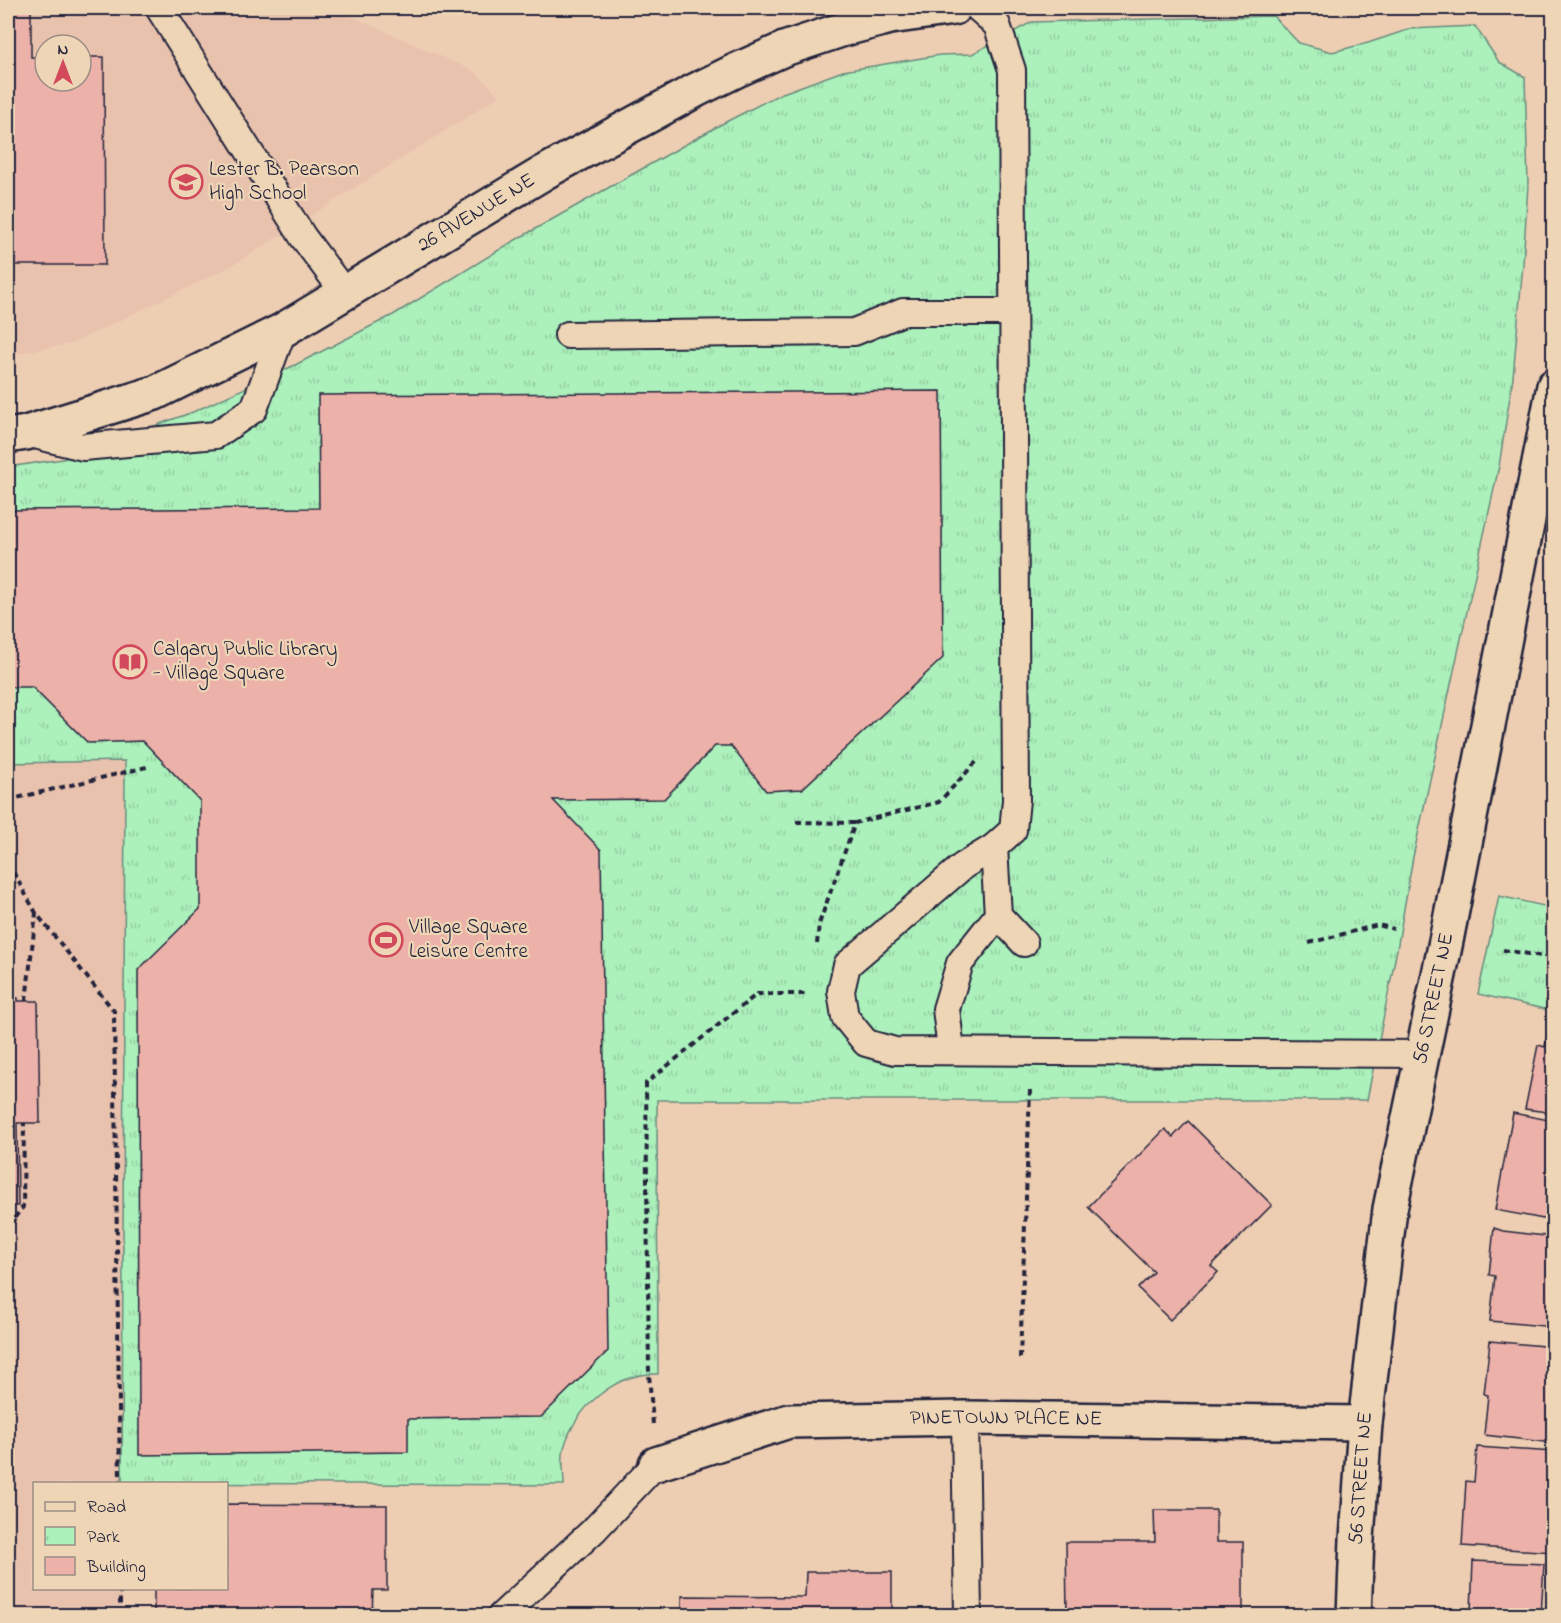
<svg xmlns="http://www.w3.org/2000/svg" width="1561" height="1623" font-family="'Indie Flower',sans-serif">
  <style>
    .built { fill: #e9c2ae; fill-rule: evenodd }
    .park { fill: url(#park-tufts); stroke: #678a7c; stroke-width: 1.5 }
    .building { fill: #ecb1a9; stroke: #22223b; stroke-width: 1.5 }
    .lines { fill: none; stroke-linecap: round; stroke-linejoin: round }
    .lane-casing { stroke: #22223b; stroke-width: 30 }
    .street-casing { stroke: #22223b; stroke-width: 38 }
    .secondary-casing { stroke: #22223b; stroke-width: 38 }
    .path { stroke: #22223b; stroke-width: 4; stroke-dasharray: 6 4.5; stroke-linecap: butt }
    .lane { stroke: #eed5b6; stroke-width: 26 }
    .street { stroke: #eed5b6; stroke-width: 33 }
    .secondary { stroke: #eed5b6; stroke-width: 33 }
    .labels { text-anchor: middle; dominant-baseline: central; stroke-width: 4.5; stroke-linejoin: round; paint-order: stroke }
    .poi-label { font-size: 21px; fill: #22223b; stroke: #eed5b6; text-anchor: start }
    .street-label { font-size: 21px; fill: #22223b; stroke: #eed5b6 }
  </style>
  <defs>
    <pattern id="park-tufts" width="24" height="20" patternUnits="userSpaceOnUse" patternTransform="scale(1.5)"><rect width="24" height="20" fill="#acf1bc"/><path d="M3 7l-1-3M5 7V3M7 7l1-3M15 17l-1-3M17 17v-4M19 17l1-3" fill="none" stroke="#94cea2"/></pattern>
  </defs>
  <rect width="100%" height="100%" fill="#eeceb3"/>
  <filter id="ink" filterUnits="userSpaceOnUse"><feTurbulence type="fractalNoise" baseFrequency=".0167" numOctaves="2"/><feDisplacementMap in="SourceGraphic" scale="12" xChannelSelector="R" yChannelSelector="G"/><feConvolveMatrix kernelMatrix="1 2 1 2 8 2 1 2 1" color-interpolation-filters="sRGB"/></filter>
  <g filter="url(#ink)">
    <g class="built">
      <path d="M8 8H333L474 71 500 96 230 267 71 344 8 355ZM45 45H81V81H45Z"/>
      <path d="M125 761 122 1483 34 1484V1588L122 1589V1615H8V763Z"/>
    </g>
    <g class="park">
      <path d="M1273 16 1299 43 1332 52 1368 43 1410 29 1475 26 1499 62 1525 77 1528 185 1523 264 1513 377 1499 466 1413 857 1398 944 1367 1100H657L658 1374C615 1372 575 1408 564 1448 561 1459 564 1474 564 1485L122 1483 125 761 8 763V467L63 459 193 412 295 365 393 315 512 242 720 125 780 94 843 71 940 55 972 54 1032 22Z"/>
      <path d="M1499 896 1553 908V1011L1478 994Z"/>
    </g>
    <g class="building">
      <path d="M8 8H31V57H45V81H81V57H104L105 265H8Z"/>
      <path d="M941 391 943 658 802 789 766 791 731 746H715L664 799 553 800 601 850 608 1351 541 1417 408 1419V1452L139 1455 138 970 200 909V801L143 741 88 743 32 687H8V510L319 508 318 395Z"/>
      <path d="M8 998H18V1001H38L40 1123H17L18 1206H8Z"/>
      <path d="M1551 1015 1554 1016V1113L1525 1109 1538 1045 1545 1047Z"/>
      <path d="M1513 1113 1554 1121V1221L1495 1210Z"/>
      <path d="M1188 1121 1272 1205 1211 1266 1218 1272 1170 1320 1138 1288 1154 1272 1088 1207 1165 1129 1173 1137Z"/>
      <path d="M1494 1228 1503 1231 1554 1237V1327L1490 1321 1495 1276 1489 1275Z"/>
      <path d="M1490 1341 1554 1347V1443L1484 1435 1488 1395 1484 1394Z"/>
      <path d="M1477 1447 1554 1452V1552L1462 1546 1466 1481 1474 1482Z"/>
      <path d="M226 1504 387 1505V1590H373L372 1616H154V1588H226Z"/>
      <path d="M1154 1510H1216V1542H1243V1616H1067L1066 1542H1155Z"/>
      <path d="M1473 1561 1544 1564 1541 1616H1474V1611H1471Z"/>
      <path d="M806 1572H892V1616H682V1596L805 1597Z"/>
    </g>
    <g class="lines">
      <g class="lane-casing">
        <g id="lane">
          <path d="M159 8 303 237 344 292"/>
          <path d="M978 8 997 25 1012 70 1016 800 1013 830 994 847 963 866 847 965 841 991 845 1017 866 1043 895 1051 1422 1054"/>
          <path d="M568 335 854 332 903 312H1012"/>
          <path d="M26 433 83 447 216 435 254 409 283 330"/>
          <path d="M994 847 998 915 1024 943"/>
          <path d="M951 1050 946 1009 960 963 998 915"/>
          <path d="M965 1418 968 1616"/>
          <path d="M501 1616 594 1530 656 1464"/>
        </g>
      </g>
      <g class="street-casing">
        <g id="street">
          <path id="s1" d="M8 436 26 433 155 393 283 330 545 172 696 90 737 70 784 49 841 30 890 17 954 8"/>
          <path id="s2" d="M656 1464 789 1421 965 1418 1365 1423"/>
        </g>
      </g>
      <g class="secondary-casing">
        <g id="secondary">
          <path id="s3" d="M1354 1616 1357 1539 1365 1423 1390 1209 1446 941 1554 386"/>
        </g>
      </g>
      <g class="path">
        <path d="M695 8V11"/>
        <path d="M8 800 151 766"/>
        <path d="M796 822 855 823"/>
        <path d="M8 863 36 913 114 1011 120 1484"/>
        <path d="M1309 943 1378 925 1394 929"/>
        <path d="M817 944 819 924 855 823 939 802 978 760"/>
        <path d="M1503 950 1554 958"/>
        <path d="M26 1001 36 913"/>
        <path d="M8 1226 23 1207 24 1123"/>
        <path d="M1020 1358 1030 1090"/>
        <path d="M653 1424 649 1374 646 1083 757 994H805"/>
        <path d="M120 1588V1616"/>
      </g>
      <use href="#lane" class="lane"/>
      <use href="#street" class="street"/>
      <use href="#secondary" class="secondary"/>
    </g>
  </g>
  <defs>
    <g id="school-ring" transform="scale(1.725)"><circle r="9.5" fill="#eed5b6" stroke="#d1495b" stroke-width="1.5"/><path d="M0-5L7-2L0 1L-7-2ZM-4 1L0 2.5L4 1V4Q0 6-4 4Z" fill="#d1495b"/></g>
    <g id="library-ring" transform="scale(1.725)"><circle r="9.5" fill="#eed5b6" stroke="#d1495b" stroke-width="1.5"/><path d="M-6-4Q-3-5.5-.7-3.5V5Q-3 3-6 4ZM6-4Q3-5.5 .7-3.5V5Q3 3 6 4Z" fill="#d1495b"/></g>
    <g id="stadium-ring" transform="scale(1.725)"><circle r="9.5" fill="#eed5b6" stroke="#d1495b" stroke-width="1.5"/><path d="M0-5a6.5 5 0 1 0 0 10a6.5 5 0 1 0 0-10ZM-3.5-1.8h7v3.6h-7Z" fill="#d1495b"/></g>
  </defs>
  <g fill-rule="evenodd">
    <use href="#school-ring" x="186" y="182"/>
    <use href="#library-ring" x="130" y="662"/>
    <use href="#stadium-ring" x="386" y="940"/>
  </g>
  <g class="labels">
    <g class="poi-label">
      <text x="209" y="170">Lester B. Pearson<tspan x="209" dy="24">High School</tspan></text>
      <text x="153" y="650">Calgary Public Library<tspan x="153" dy="24">- Village Square</tspan></text>
      <text x="409" y="928">Village Square<tspan x="409" dy="24">Leisure Centre</tspan></text>
    </g>
    <g class="street-label">
      <text stroke="none"><textPath href="#s1" startOffset="522">26 AVENUE NE</textPath></text>
      <text stroke="none"><textPath href="#s3" startOffset="624">56 STREET NE</textPath></text>
      <text stroke="none"><textPath href="#s2" startOffset="357">PINETOWN PLACE NE</textPath></text>
      <text stroke="none"><textPath href="#s3" startOffset="138">56 STREET NE</textPath></text>
    </g>
  </g>
  <rect width="1561" height="1623" fill="none" stroke="#eed5b6" stroke-width="30"/>
  <rect x="15" y="15" width="1531" height="1593" fill="none" stroke="#22223b" stroke-width="2" filter="url(#ink)"/>
  <rect x="33" y="1482" width="195" height="108" fill="#eed5b6" stroke="#9c8d85" stroke-width="1.5"/>
  <rect x="45" y="1502" width="30" height="9" fill="#eed5b6" stroke="#9c8d85" stroke-width="1.5"/>
  <text x="87" y="1512" font-size="18" fill="#22223b">Road</text>
  <rect x="45" y="1527" width="30" height="18" fill="url(#park-tufts)" stroke="#9c8d85" stroke-width="1.5"/>
  <text x="87" y="1542" font-size="18" fill="#22223b">Park</text>
  <rect x="45" y="1557" width="30" height="18" fill="#ecb1a9" stroke="#9c8d85" stroke-width="1.5"/>
  <text x="87" y="1572" font-size="18" fill="#22223b">Building</text>
  <g transform="translate(63 63)"><circle r="28" fill="#eed5b6" stroke="#9c8d85" stroke-width="1.5"/>
  <path d="M0-4.5L10 22L0 15L-10 22Z" fill="#d1495b"/>
  <text y="-9" font-size="16" font-weight="bold" text-anchor="middle" fill="#22223b">N</text>
  </g>
</svg>
